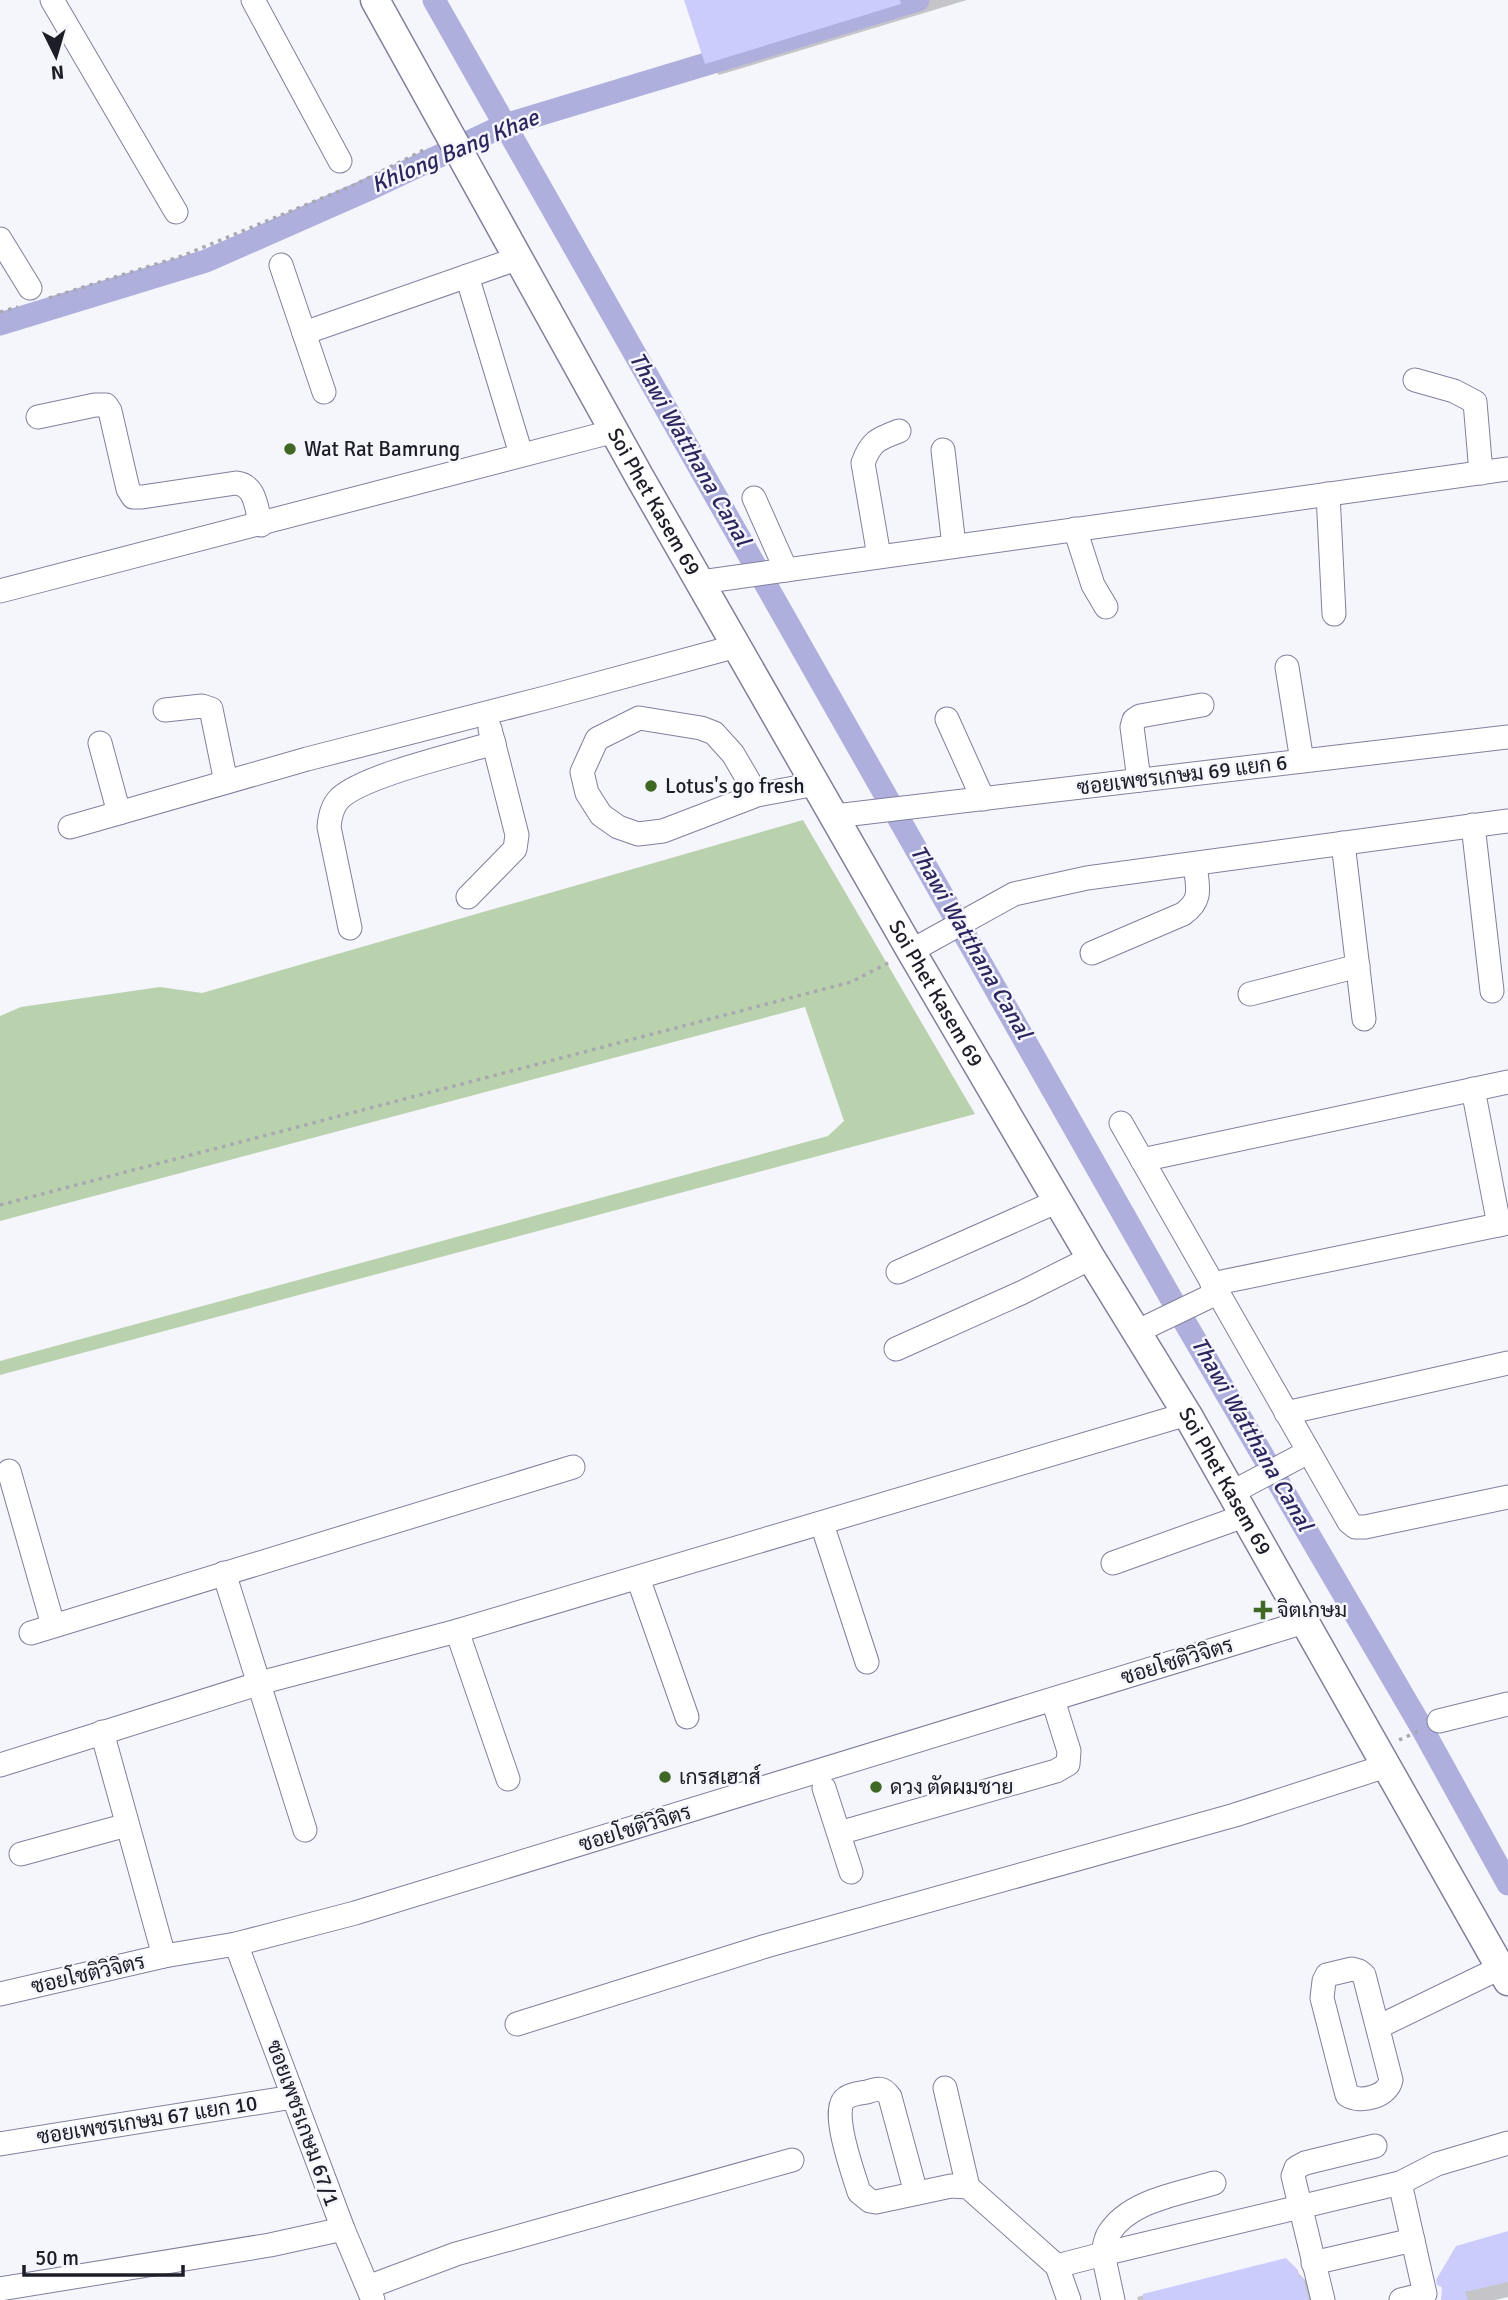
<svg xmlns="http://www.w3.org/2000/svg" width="1508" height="2300" font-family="Signika,Sarabun,sans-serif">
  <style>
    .green { fill: #bad1ae }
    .shadow { fill: #0003 }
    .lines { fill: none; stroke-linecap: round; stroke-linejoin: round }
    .canal { stroke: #afafde; stroke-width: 23 }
    .building { fill: #ccccfc }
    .minor-casing { stroke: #80809d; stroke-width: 25 }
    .major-casing { stroke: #80809d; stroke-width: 31 }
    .path { stroke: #a8a8b0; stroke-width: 3.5; stroke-dasharray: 3.5 5; stroke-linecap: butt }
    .minor { stroke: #fff; stroke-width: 23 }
    .major { stroke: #fff; stroke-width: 28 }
    .poi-dot { fill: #3e6824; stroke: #f5f5fc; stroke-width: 2.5 }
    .labels { text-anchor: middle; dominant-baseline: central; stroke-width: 5; stroke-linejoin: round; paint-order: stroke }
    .poi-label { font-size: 21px; fill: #1d1d28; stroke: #f5f5fc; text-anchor: start }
    .street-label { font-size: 21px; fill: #1d1d28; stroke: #f5f5fc }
    .water-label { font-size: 23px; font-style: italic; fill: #2d265e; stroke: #f5f5fc }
  </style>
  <rect width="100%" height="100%" fill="#f5f5fc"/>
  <path class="green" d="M803 820 975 1114 0 1375V1361L828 1136 844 1121 805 1007 0 1221V1016L21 1007 160 987 202 993Z"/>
  <g class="shadow">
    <path d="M686 0H967L719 75 707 63Z"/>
    <path d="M1508 2234V2297L1495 2300H1443L1444 2289 1439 2285Z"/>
    <path d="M1285 2260 1310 2285 1317 2300H1138L1137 2297Z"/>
  </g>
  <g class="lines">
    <g class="canal">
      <path d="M434 0 1180 1314 1423 1730 1508 1884"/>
      <path d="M0 324 206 261 365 191 505 125 918 0"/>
    </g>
  </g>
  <g class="building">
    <path d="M684 0H900L901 4 705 64Z"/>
    <path d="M1508 2231V2282L1465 2292 1468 2300H1441L1442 2287 1437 2285 1436 2280 1456 2246Z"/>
    <path d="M1286 2258 1298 2270 1299 2277 1303 2278 1309 2300H1143V2294Z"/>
  </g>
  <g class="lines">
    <g class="minor-casing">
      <g id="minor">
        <path d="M52 0 176 212"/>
        <path d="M253 0 340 161"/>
        <path d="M0 239 30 288"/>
        <path d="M281 265 324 392"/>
        <path d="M467 276 521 454"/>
        <path d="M304 333 519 258"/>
        <path d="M1415 380 1454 391 1475 402 1481 473"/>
        <path d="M38 417 95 405H106L110 411 128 489 133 497H142L236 483C256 485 256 508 261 525"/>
        <path d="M943 450 954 546"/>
        <path d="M1328 494 1334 614"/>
        <path d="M754 498 786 570"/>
        <path d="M1075 529 1093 585 1106 607"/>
        <path d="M879 556 863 463C871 441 878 439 899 431"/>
        <path d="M701 582 1508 469"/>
        <path d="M0 591 615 431"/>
        <path d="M1287 667 1302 761"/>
        <path d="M165 710 202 706 211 709 226 782"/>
        <path d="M947 719 983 799"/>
        <path d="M100 743 119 813"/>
        <path d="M1139 780 1132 727 1134 720 1140 716 1202 705"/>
        <path d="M757 795 733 754 714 733 701 728 639 718 597 739 582 772 587 793 601 815 618 827 638 834 663 831 757 795 816 784"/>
        <path d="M835 816 1508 737"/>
        <path d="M1473 825 1492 991"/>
        <path d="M70 827 307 759 545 698 737 646"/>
        <path d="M1343 843 1364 1019"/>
        <path d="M468 897 515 849 517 835 490 729"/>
        <path d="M350 928 329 827C330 816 332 806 340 798 365 775 458 754 494 743"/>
        <path d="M911 951 1014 894 1087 878 1508 821"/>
        <path d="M1092 953 1183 914C1204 899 1197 886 1195 864"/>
        <path d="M1250 994 1358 966"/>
        <path d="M1473 1089 1499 1225"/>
        <path d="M1121 1123 1349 1522 1355 1527H1365L1508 1497"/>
        <path d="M1142 1160 1508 1082"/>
        <path d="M898 1272 1058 1201"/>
        <path d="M1212 1284 1508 1223"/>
        <path d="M1136 1332 1217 1293"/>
        <path d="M896 1349 1021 1293 1091 1258"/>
        <path d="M1286 1413 1508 1363"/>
        <path d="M9 1471 53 1625"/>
        <path d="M1231 1493 1308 1452"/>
        <path d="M822 1524 867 1662"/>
        <path d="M1113 1563 1244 1516"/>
        <path d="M224 1573 305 1830"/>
        <path d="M638 1578 687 1717"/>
        <path d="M457 1631 508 1779"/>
        <path d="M31 1633 573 1467"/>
        <path d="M1439 1721 1508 1704"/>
        <path d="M102 1732 164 1956"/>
        <path d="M0 1765 267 1681 457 1631 1187 1414"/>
        <path d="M824 1788 851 1872"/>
        <path d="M839 1833 1056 1771 1068 1764 1069 1751 1053 1700"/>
        <path d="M21 1854 127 1825"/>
        <path d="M236 1944 343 2229 373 2300"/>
        <path d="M1352 1969 1359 1971 1364 1975 1391 2080C1388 2096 1361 2104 1347 2095L1322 1998 1324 1981 1327 1975Z"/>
        <path d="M0 1994 164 1956 236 1944 355 1913 1304 1622"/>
        <path d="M517 2024 766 1946 1235 1815 1386 1766"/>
        <path d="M1378 2027 1508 1964"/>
        <path d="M945 2088 968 2187"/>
        <path d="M0 2144 293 2097"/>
        <path d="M1400 2183 1425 2294 1401 2300"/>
        <path d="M916 2193 890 2097C883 2087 878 2088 867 2092 861 2093 851 2094 846 2098 829 2108 854 2175 859 2192L870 2201 876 2202 951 2186 968 2187 1057 2266"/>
        <path d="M1313 2263 1413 2240"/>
        <path d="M368 2287 456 2254 792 2160"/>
        <path d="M0 2289 270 2245 343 2229"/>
        <path d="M1069 2300 1057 2266 1103 2254C1104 2247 1105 2239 1109 2233 1130 2200 1179 2194 1214 2183"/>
        <path d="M1113 2300 1103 2254 1400 2183 1437 2164 1508 2143"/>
        <path d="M1323 2300 1293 2176 1296 2168 1305 2163 1375 2146"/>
      </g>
    </g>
    <g class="major-casing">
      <g id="major">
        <path id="s1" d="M375 0 639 476 911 951 1091 1258 1187 1414 1508 1981"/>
      </g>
    </g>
    <g class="path">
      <path d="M49 298 182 256 354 185 428 148"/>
      <path d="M0 312 18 307"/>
      <path d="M0 1205 851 982 892 961"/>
      <path d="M1399 1740 1421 1730"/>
    </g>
    <use href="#minor" class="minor"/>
    <use href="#major" class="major"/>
  </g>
  <g class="poi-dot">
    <circle cx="290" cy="449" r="7"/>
    <circle cx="651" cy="786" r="7"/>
    <path d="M1259.5 1599.5h7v7h7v7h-7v7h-7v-7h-7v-7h7z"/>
    <circle cx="665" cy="1777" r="7"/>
    <circle cx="876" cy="1787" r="7"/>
  </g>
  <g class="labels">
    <g class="poi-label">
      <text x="304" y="449">Wat Rat Bamrung</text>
      <text x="665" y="786">Lotus's go fresh</text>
      <text x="1277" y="1610">จิตเกษม</text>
      <text x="679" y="1777">เกรสเฮาส์</text>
      <text x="890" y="1787">ดวง ตัดผมชาย</text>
    </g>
    <g class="street-label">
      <text stroke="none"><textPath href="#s1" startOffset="574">Soi Phet Kasem 69</textPath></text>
      <text transform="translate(1182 775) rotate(-7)">ซอยเพชรเกษม 69 แยก 6</text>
      <text stroke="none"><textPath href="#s1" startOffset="1141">Soi Phet Kasem 69</textPath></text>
      <text stroke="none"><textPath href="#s1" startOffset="1708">Soi Phet Kasem 69</textPath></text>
      <text transform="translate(1177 1661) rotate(-17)">ซอยโชติวิจิตร</text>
      <text transform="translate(635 1828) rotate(-17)">ซอยโชติวิจิตร</text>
      <text transform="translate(88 1974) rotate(-13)">ซอยโชติวิจิตร</text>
      <text transform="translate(147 2120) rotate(-9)">ซอยเพชรเกษม 67 แยก 10</text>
      <text transform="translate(303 2123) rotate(70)">ซอยเพชรเกษม 67/1</text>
    </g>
    <g class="water-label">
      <text transform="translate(455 151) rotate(-23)">Khlong Bang Khae</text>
      <text transform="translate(690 449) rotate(60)">Thawi Watthana Canal</text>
      <text transform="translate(971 942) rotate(60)">Thawi Watthana Canal</text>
      <text transform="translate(1252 1434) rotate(60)">Thawi Watthana Canal</text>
    </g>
  </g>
  <g transform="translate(56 56) rotate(175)" stroke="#f5f5fc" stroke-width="5" paint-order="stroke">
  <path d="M0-5L12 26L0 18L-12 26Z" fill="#1d1d28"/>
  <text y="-10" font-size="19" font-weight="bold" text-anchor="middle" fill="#1d1d28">N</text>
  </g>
  <path d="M24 2265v10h159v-10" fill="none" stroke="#1d1d28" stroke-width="3.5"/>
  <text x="35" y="2265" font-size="21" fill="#1d1d28" stroke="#f5f5fc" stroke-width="5" paint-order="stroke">50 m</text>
</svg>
